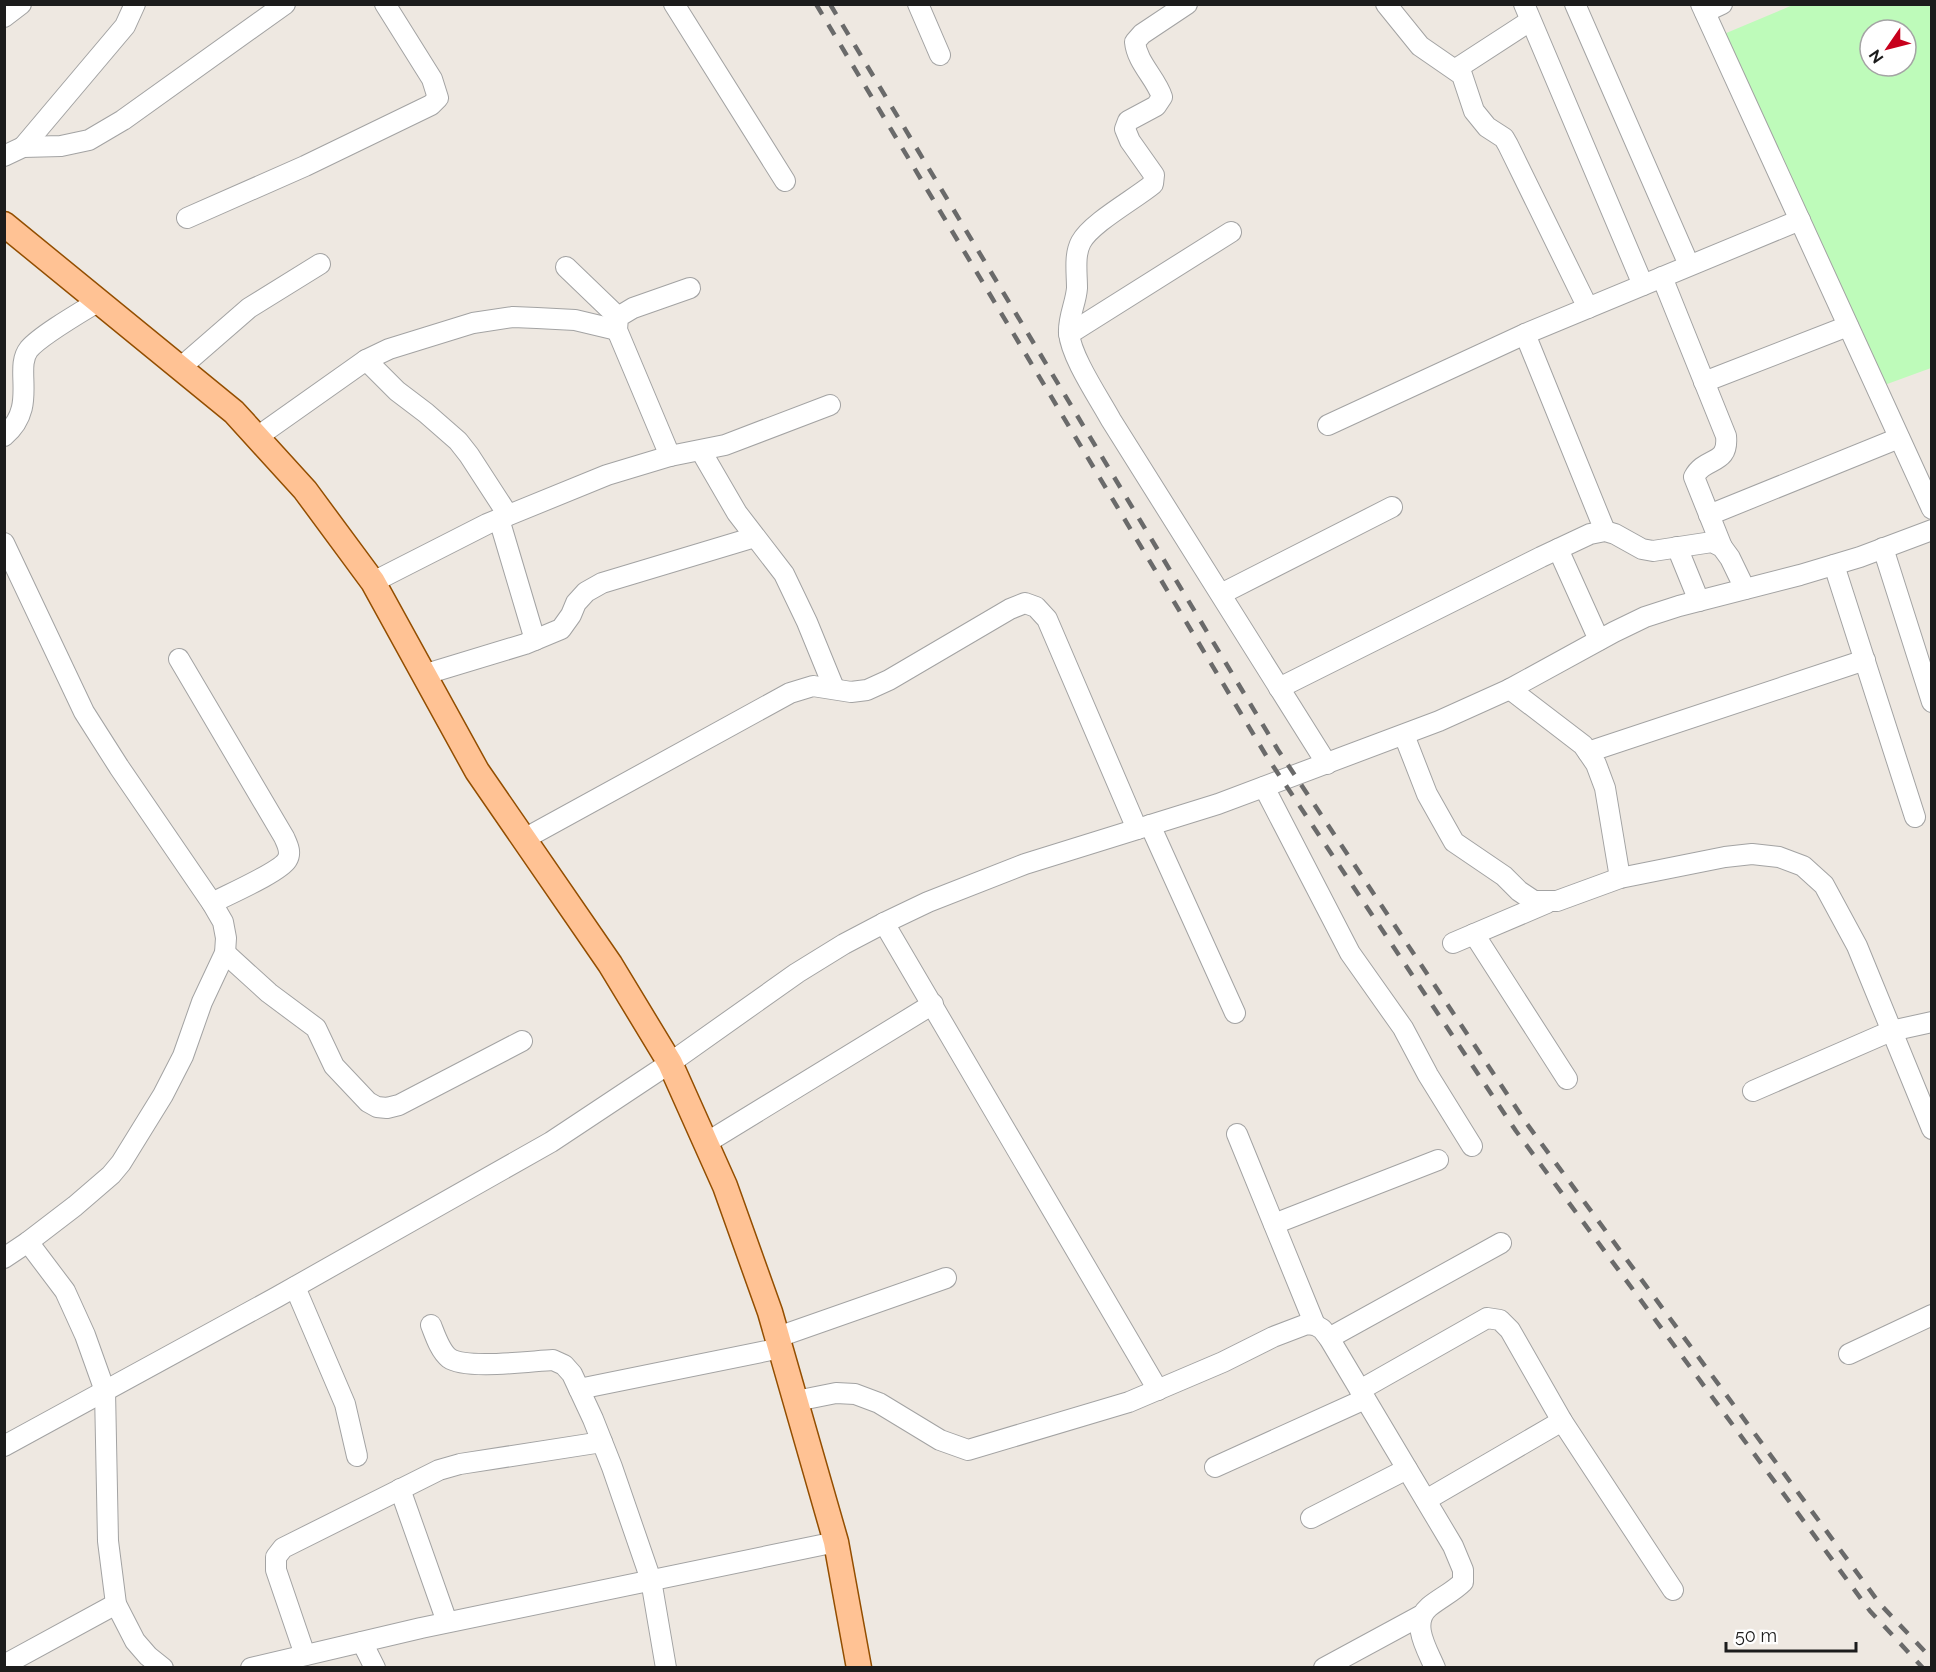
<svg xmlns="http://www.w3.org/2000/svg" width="1936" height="1672" font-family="Raleway,sans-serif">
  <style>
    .park { fill: #befbba; fill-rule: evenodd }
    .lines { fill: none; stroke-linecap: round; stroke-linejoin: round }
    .minor-casing { stroke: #a3a3a3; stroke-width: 22 }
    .major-casing { stroke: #934e00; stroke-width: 27 }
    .minor { stroke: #fff; stroke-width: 20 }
    .major { stroke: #ffc294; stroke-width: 24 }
    .rail { stroke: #6a6a6a; stroke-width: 4.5; stroke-dasharray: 12 12; stroke-linecap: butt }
  </style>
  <rect width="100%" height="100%" fill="#eee8e1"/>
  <path class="park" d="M1793 5H1931V368L1868 391 1712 39ZM1870 30H1906V66H1870Z"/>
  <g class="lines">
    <g class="minor-casing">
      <g id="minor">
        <path d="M674 4 785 181"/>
        <path d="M918 4 940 55"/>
        <path d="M1187 4 1142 34 1135 42C1137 63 1156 78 1162 97L1156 106 1128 121 1125 129 1130 141 1154 175 1153 184C1135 199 1091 223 1081 242 1074 255 1077 273 1077 288 1076 303 1068 317 1069 333 1071 357 1099 398 1111 420L1327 764"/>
        <path d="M1386 4 1420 46 1462 75 1474 111 1487 127 1504 138 1508 145 1588 308"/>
        <path d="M1524 4 1643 285"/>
        <path d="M1575 4 1689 265"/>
        <path d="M1701 4 1932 509"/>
        <path d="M1705 12 1722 4"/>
        <path d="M4 17 21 4"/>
        <path d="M1456 69 1530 21"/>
        <path d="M23 147 125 26 135 4"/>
        <path d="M4 156 23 147 61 146 89 140 123 120 285 4"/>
        <path d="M187 218 305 166 431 105 438 98 432 79 385 4"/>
        <path d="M566 267 618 317"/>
        <path d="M1662 277 1726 436C1729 466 1705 456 1694 477L1722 547"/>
        <path d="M1069 334 1231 232"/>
        <path d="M1525 334 1605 531"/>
        <path d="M366 360 397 391 426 413 458 441 469 455 508 515"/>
        <path d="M180 368 249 308 320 264"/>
        <path d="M1704 382 1848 326"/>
        <path d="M1328 425 1525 334 1800 220"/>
        <path d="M4 436C39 407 13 369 29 349 41 335 81 312 99 301"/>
        <path d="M257 437 366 360 389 349 473 323 513 317 537 318 575 320 617 330"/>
        <path d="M701 451 737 513 784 574 807 622 834 688"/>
        <path d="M670 456 617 330 618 317 633 308 690 288"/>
        <path d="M1709 515 1899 438"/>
        <path d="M499 519 535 640"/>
        <path d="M4 543 84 712 119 767 212 903 223 922 226 938 225 953 202 1002 183 1056 163 1095 121 1163 111 1175 75 1206 28 1242 4 1258"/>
        <path d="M1677 547 1699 601"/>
        <path d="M1883 548 1932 702"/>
        <path d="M1558 549 1599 640"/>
        <path d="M1834 565 1915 817"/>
        <path d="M373 582 487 524 607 475 670 456 725 445 830 405"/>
        <path d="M1221 594 1392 507"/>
        <path d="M179 659 284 837C287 844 292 852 287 860 280 872 227 895 212 903"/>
        <path d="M426 674 525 644 561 629 571 615 576 603 586 592 602 583 755 537"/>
        <path d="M1279 688 1541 557 1590 534 1605 531 1615 534 1642 549 1653 551 1712 542 1722 547 1730 558 1745 589"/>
        <path d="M1510 689 1583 745 1596 764 1605 788 1620 878"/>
        <path d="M1404 735 1427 794 1454 842 1504 876 1519 891 1534 901H1557L1620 878 1725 857 1752 854 1779 857 1803 866 1824 885 1857 946 1932 1129"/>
        <path d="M1588 752 1865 660"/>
        <path d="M1264 787 1350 953 1403 1028 1428 1075 1472 1146"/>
        <path d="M1150 825 1235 1013"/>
        <path d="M524 839 790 693 813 686 851 692 867 690 889 680 1010 609 1025 603 1036 607 1047 619 1137 829"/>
        <path d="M884 923 1158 1390"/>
        <path d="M1474 934 1567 1079"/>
        <path d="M1453 943 1547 903"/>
        <path d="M225 953 269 993 316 1028 334 1066 368 1102 377 1107 387 1108 399 1105 522 1041"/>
        <path d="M1753 1091 1891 1031 1932 1022"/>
        <path d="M1237 1134 1315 1325"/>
        <path d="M706 1143 933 1004"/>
        <path d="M1274 1224 1438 1160"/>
        <path d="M28 1242 65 1291 85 1335 105 1391 108 1541 116 1604 135 1641 148 1656 163 1668"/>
        <path d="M295 1287 345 1404 357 1456"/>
        <path d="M431 1325C435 1335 440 1351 449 1358 466 1370 531 1361 553 1360L564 1365 572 1374 593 1419 612 1467 651 1580 666 1668"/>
        <path d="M778 1337 946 1278"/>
        <path d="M1329 1338 1501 1243"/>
        <path d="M1849 1354 1932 1315"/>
        <path d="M579 1389 781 1348"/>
        <path d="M1360 1390 1487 1318 1500 1320 1510 1330 1562 1421 1673 1590"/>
        <path d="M796 1401 836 1393 855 1394 879 1403 940 1440 968 1450 1129 1402 1223 1362 1273 1337 1307 1324 1315 1325 1322 1329 1329 1338 1453 1546 1463 1570V1582C1453 1592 1440 1598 1429 1607 1410 1623 1427 1649 1435 1668"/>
        <path d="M4 1446 277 1297 551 1142 670 1063 797 973 844 944 884 923 928 902 1025 864 1218 804 1439 721 1510 689 1614 632 1645 617 1679 606 1800 575 1860 557 1932 530"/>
        <path d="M1215 1467 1365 1399"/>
        <path d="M400 1489 447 1622"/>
        <path d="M1426 1500 1562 1421"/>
        <path d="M1311 1518 1407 1469"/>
        <path d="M362 1642 375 1668"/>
        <path d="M305 1655 276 1570V1557L283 1548 439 1470 460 1464 602 1442"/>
        <path d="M4 1665 116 1604"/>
        <path d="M251 1668 421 1628 836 1542"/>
        <path d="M1324 1668 1420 1616"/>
      </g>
    </g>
    <g class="major-casing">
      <path id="major" d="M4 224 234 412 305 490 373 582 477 771 610 964 670 1063 725 1186 770 1312 836 1542 859 1668"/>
    </g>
    <use href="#minor" class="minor"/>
    <use href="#major" class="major"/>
    <g class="rail">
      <path d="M816 4 1267 757 1516 1131 1870 1611 1923 1668"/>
      <path d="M830 4 1278 750 1527 1124 1880 1604 1932 1659"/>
    </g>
  </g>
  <rect width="1936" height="1672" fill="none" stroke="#1c1c1c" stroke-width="12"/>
  <g transform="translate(1888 48) rotate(235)"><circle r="28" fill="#ffffff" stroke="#a4a4a4" stroke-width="1.5"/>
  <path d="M0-4.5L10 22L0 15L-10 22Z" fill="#c7001c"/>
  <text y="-9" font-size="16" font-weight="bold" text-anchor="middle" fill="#1c1c1c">N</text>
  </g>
  <path d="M1726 1642v9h130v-9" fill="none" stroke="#1c1c1c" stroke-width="3"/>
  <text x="1735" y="1642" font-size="18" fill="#1c1c1c" stroke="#ffffff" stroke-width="4.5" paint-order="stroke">50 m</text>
</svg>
